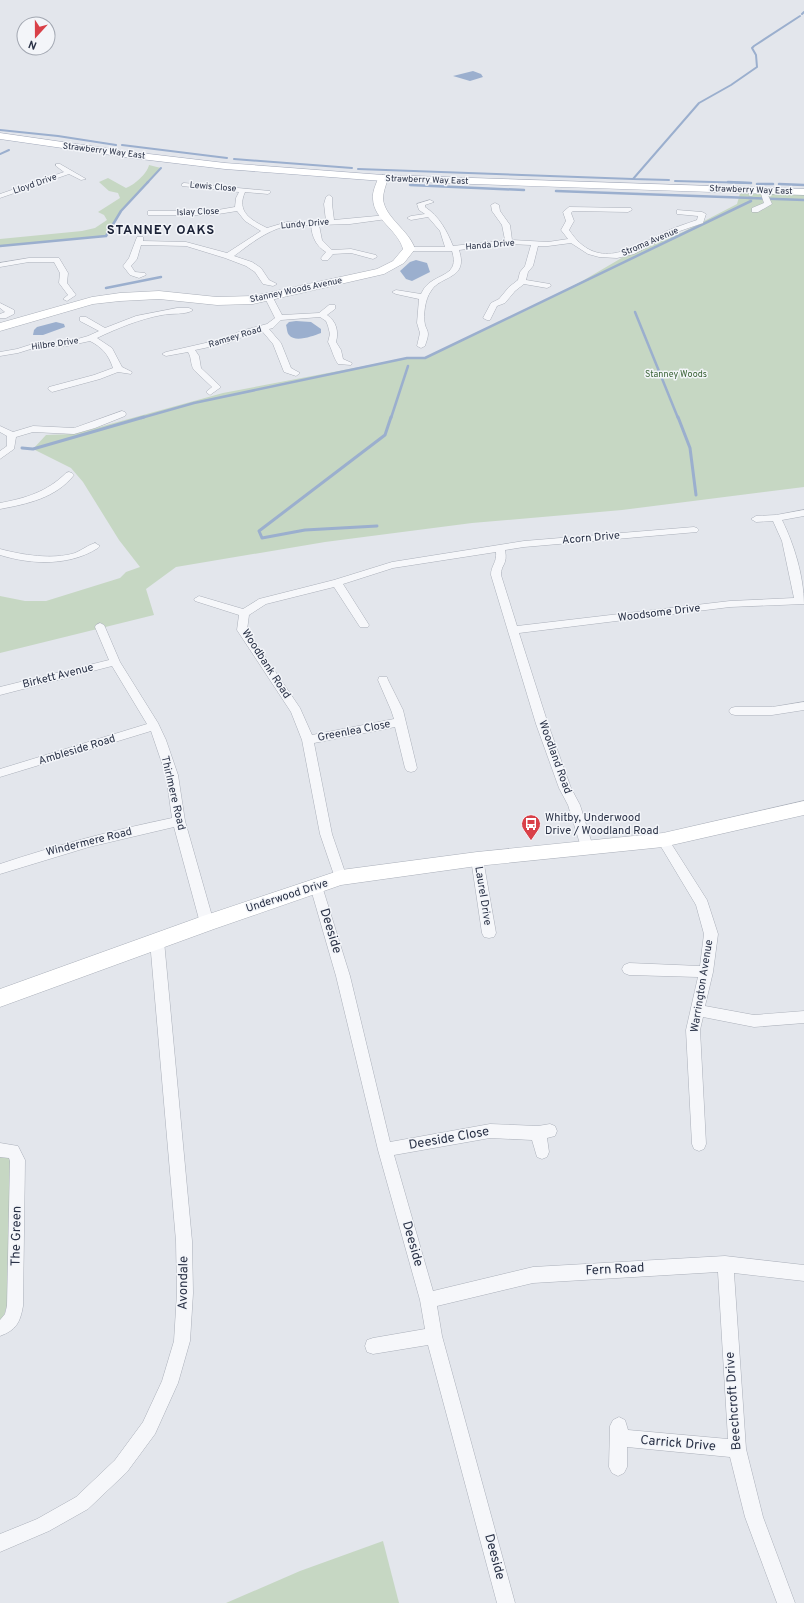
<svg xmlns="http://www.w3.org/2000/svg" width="804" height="1603" font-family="Overpass,sans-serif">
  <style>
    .green { fill: #c6d7c3 }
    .water { fill: #9bafce }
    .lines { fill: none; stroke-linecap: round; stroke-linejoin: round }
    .stream-far2 { stroke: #9bafce; stroke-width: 2 }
    .stream-far1 { stroke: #9bafce; stroke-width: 2.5 }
    .stream { stroke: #9bafce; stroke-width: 3 }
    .street-casing { stroke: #abb0ba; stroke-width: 1 }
    .secondary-casing { stroke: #abb0ba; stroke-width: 1 }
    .primary-casing { stroke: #a1a8b9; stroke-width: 1 }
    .street { fill: #f6f7fa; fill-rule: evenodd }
    .secondary { fill: #fff; fill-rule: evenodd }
    .primary { fill: #fff; fill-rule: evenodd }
    .labels { text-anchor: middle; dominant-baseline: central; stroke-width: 3; stroke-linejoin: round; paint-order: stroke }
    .far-street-label { font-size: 9px; fill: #293146; stroke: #f3f5f9 }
    .far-park-label { font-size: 9px; fill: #396335; stroke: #f3f5f9 }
    .street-label { font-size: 11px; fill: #293146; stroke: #f3f5f9 }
    .poi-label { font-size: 11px; fill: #293146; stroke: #f3f5f9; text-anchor: start }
    .far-district-label { font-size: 13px; font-weight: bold; letter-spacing: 1px; fill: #1b2237; stroke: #f3f5f9 }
    .near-street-label { font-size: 13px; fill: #293146; stroke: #f3f5f9 }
  </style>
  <rect width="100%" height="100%" fill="#e3e6ec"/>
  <g class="green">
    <path d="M149 165 161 168 121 211 106 236 0 246V239L82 231 95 228 107 220 104 215 98 212 120 198 118 193 109 191 99 182 108 178 126 188C134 185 147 174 149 165Z"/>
    <path d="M741 190 804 192V487L622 510 472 523 325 542 176 567 146 589 154 615 0 653V596L25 601H46L120 578 126 572 140 567 119 540 83 482 71 468 33 449 46 435 74 434 223 393 407 358H425L529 309 584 280 625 256 683 232 737 204Z"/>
    <path d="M0 1156 9 1158 13 1167 9 1299 2 1322 0 1323Z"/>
    <path d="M383 1541 399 1603H226L300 1571Z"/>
  </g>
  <g class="water">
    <path d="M473 71 481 74 483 77 470 81 453 76Z"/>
    <path d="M416 260 427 263 430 272 412 281 406 279 400 271 410 262Z"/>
    <path d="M296 321 311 322 321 329V333C313 336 295 343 289 335 287 333 287 328 286 325L289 322Z"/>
    <path d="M56 322 64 324 65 327 43 335H33L34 330 37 327Z"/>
  </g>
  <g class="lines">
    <g class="stream-far2">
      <path d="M802 14 804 12"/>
      <path d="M0 130 58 136 116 145"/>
      <path d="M122 145 227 158"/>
      <path d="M0 154 9 150"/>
      <path d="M234 159 352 168"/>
      <path d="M358 169 633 179"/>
      <path d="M669 180 633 179 699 103 731 85 757 67 756 55 752 48 754 46 800 16"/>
      <path d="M675 181 751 183"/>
      <path d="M147 183 161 168"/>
    </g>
    <g class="stream-far1">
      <path d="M728 182 751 183"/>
      <path d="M757 184H773"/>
      <path d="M779 184 804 185"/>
      <path d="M410 185 524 190"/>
      <path d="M556 191 752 198"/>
      <path d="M749 198 804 200"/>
      <path d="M0 246 106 236 121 211 148 182"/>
      <path d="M106 288 161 277"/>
      <path d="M635 312 678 418"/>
      <path d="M141 418 194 403 407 358H425L751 201"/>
      <path d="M391 418 408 366"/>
    </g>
    <g class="stream">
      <path d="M678 417 690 448 696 495"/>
      <path d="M22 448 33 449 144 417"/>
      <path d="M377 526 305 530 262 538 259 531 385 435 391 417"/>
    </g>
    <g class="street-casing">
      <g id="street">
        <path d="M56 164H60L86 179 81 180 69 174 0 198V194L64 172 56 166Z"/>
        <path d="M184 183 270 191 271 192 268 194 245 192C236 212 251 220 267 228L287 222 326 221 324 204 326 197 329 195 332 197V204L334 220 387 215 391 217 387 219 350 224 319 225 322 240 332 250 351 249 376 255 377 257 373 259 351 253 333 254 328 260H322L321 258 326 252C316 246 312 237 311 225 303 226 294 225 286 226 266 231 250 244 234 256L252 262 261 268 269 280 277 284 273 286 263 284 255 272 246 266 225 258 186 246 141 245 137 259 131 266 135 272 145 273 146 275 139 278 130 275 123 266 129 258 137 237H143V241L186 242 227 253 261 231 245 221 237 211 212 215H148V211H212L235 207 236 198 239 192 182 186V184Z"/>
        <path d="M763 189 766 191 772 204 758 212H752V208L764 203 760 191Z"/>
        <path d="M430 200 434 202 425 205V207C439 216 447 231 453 246L505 240 502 225 492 211 491 205 495 203 499 205 500 211 510 225 512 240 548 242 568 239 561 230 566 221 563 212 569 207 631 208 632 210 628 212 573 211 571 213 574 221 569 230C597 272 631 249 665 232 675 227 686 224 697 220L698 216 677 214V210L702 212 706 214 703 223 674 233 634 254 617 258 599 257 588 254 571 243 548 246H538L533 266 528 272 526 280 550 284 551 286 547 288 524 284 515 291 505 303 497 306 490 320H487L483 318 491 303 499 299 509 287 518 280 520 272 525 266 531 245 509 244 459 250C469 280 440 275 431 291 425 299 423 315 425 325 426 328 428 331 428 334 428 338 426 342 425 346L421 348 417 346 420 333 417 323 419 299 396 294 392 292 396 290 421 294C422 292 424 288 426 286 438 273 460 276 452 251H409L405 249 409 247H445L440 231 428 217 411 220 407 218 411 216 425 214 419 210 417 204Z"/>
        <path d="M29 258H59L68 273 67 283 76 295 67 301 63 299 68 295 59 283 60 273 54 262H29L0 267V263Z"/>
        <path d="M266 296H272L282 315 319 313 329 305H335V309L327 315C336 321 339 331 336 342L341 350 343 359 352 363 351 365 338 364C333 357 332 349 328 342L330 334 328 326 326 321 320 317 281 320 273 328 269 329 281 343 291 368 300 373 296 376 284 372 273 344 262 331 247 335 228 343 195 350 199 356 201 368 221 387 210 395 206 392 212 387 194 370C190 364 192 358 188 352L166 356 162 354 166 352 223 339 241 331 267 324 275 318 265 298Z"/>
        <path d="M0 303 14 310V314L6 318H0V314L5 312 0 308Z"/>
        <path d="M177 308H189L193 310C187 315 171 313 162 315 140 319 118 328 97 338L112 348 122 367 132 372 131 374 118 372 100 379 52 392 48 389 49 387 94 375 113 368C108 354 103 348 90 341L67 346 37 347 18 353 0 356V352L17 349 36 343 67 342 88 336 99 331 80 321V317H86L105 328 136 316Z"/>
        <path d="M122 411 125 412 126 414 125 416 95 428 74 434 33 432 16 437 14 449 0 459V451L7 446V436L0 432V426L13 432 33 426 74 428Z"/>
        <path d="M69 472 72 473 74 475C56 498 27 504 0 509V503C26 498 47 492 66 473Z"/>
        <path d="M804 510V516L782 520C794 544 804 577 804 604L730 607 519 633 548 724 571 788 580 805 593 847 591 850 587 852 583 850 581 847 568 805 559 788 536 724 491 575C491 565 497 563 496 552L393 568 343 584 369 625 368 627H360L334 587 266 604 249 615 247 630 300 708 312 735 394 719 391 710 378 680 379 677H387L388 680 403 710 417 768 415 771 411 772 407 771 405 768 395 727 314 743 332 834 347 878 345 882 341 883 337 882 335 878 320 834 302 740 291 712 237 630 239 615 195 601 194 599 199 596 243 609 259 599 334 580 392 562 524 541 694 527 697 528 699 530 697 532 524 547 505 550C508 565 501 564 501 575L517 626 730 601 794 598 782 541 773 521 756 522 751 519 756 516 776 515Z"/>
        <path d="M95 543 100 546 98 548C70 566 32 565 0 555V549C23 555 52 560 75 553 82 550 88 545 95 543Z"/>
        <path d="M100 623 104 625 105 627 120 662 158 723 166 740 178 775 185 821 214 923 212 927 207 928 202 927 200 923 174 827 89 847 0 874V864C57 845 114 830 172 818L166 775 151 731 0 777V769L147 724 112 666 0 695V687L109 660 95 627 96 625Z"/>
        <path d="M804 702V710L772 715H735L731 714 729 711 731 708 735 707H772Z"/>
        <path d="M663 835 667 837 707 900 718 934 713 972 705 1006 754 1015 804 1011V1023L754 1027 703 1017 700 1030 706 1144 704 1149 699 1151 694 1149 692 1144 686 1030 698 977 629 975 624 973 622 969 624 965 629 963 700 966 704 934 696 905 657 840 659 837Z"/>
        <path d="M477 854 481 856 483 859 496 933 494 937 489 938 484 937 482 933 471 859 473 856Z"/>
        <path d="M316 881 320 882 322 886 350 976 390 1142 490 1124 538 1126 550 1124 555 1126 557 1131 555 1136 547 1138 549 1152 547 1157 542 1159 537 1157 532 1140 490 1138 394 1155 433 1291 533 1267 725 1256 804 1265V1281L734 1273 746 1449 763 1517 795 1603H777L745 1517 730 1457 627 1447V1467L624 1473 618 1476 612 1473 609 1467 610 1426 613 1420 619 1417 625 1420 628 1430 728 1439 718 1272 533 1283 437 1306 442 1336 515 1603H497L428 1345 373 1354 367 1352 365 1346 367 1340 373 1338 425 1329 420 1300 378 1150 336 976 310 886 312 882Z"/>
        <path d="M157 936 162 937 164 941 192 1241 193 1293 190 1341 178 1383 155 1434 127 1472 88 1509 49 1531 0 1552V1534L37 1519 76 1497 115 1460 143 1422 162 1381 174 1341 177 1293 176 1241 150 941 152 937Z"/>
        <path d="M0 1143 18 1146 25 1160 23 1306C20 1323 16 1330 0 1336V1320L5 1314 7 1306 10 1161 9 1158 0 1157Z"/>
      </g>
    </g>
    <g class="secondary-casing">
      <g id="secondary">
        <path d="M383 175 388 178C386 185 383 192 383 199 385 218 409 230 415 249L404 263 384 274 253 304 217 305 159 299 120 301 93 304 0 331V323L92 297 120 293 159 291 217 297 253 296 377 269 393 261 403 249C398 230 374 220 373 199 372 192 376 185 378 178Z"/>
        <path d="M804 801V815L663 847 477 866 341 885 214 929 0 1007V989L200 917 341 870 477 852 663 833Z"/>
      </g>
    </g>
    <g class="primary-casing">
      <path id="primary" d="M0 133 132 152 225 163 383 175 804 189V195L383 181 225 169 132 158 0 139Z"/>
    </g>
    <use href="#street" class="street"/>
    <use href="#secondary" class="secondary"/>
    <use href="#primary" class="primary"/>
  </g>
  <defs>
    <g id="bus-pin" transform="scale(1)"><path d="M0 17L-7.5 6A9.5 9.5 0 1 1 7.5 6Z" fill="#d94048" stroke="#f3f5f9"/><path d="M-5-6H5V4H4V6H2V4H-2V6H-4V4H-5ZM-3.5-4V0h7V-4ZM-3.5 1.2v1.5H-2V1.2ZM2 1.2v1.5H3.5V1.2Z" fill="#fff"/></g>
  </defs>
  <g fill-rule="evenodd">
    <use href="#bus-pin" x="531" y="824"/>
  </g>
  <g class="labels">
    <g class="far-street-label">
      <text transform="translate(104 151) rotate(7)">Strawberry Way East</text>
      <text transform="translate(427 180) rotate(2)">Strawberry Way East</text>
      <text transform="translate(35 184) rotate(-19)">Lloyd Drive</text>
      <text transform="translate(213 187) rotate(5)">Lewis Close</text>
      <text transform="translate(751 190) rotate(2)">Strawberry Way East</text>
      <text transform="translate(198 212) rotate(-2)">Islay Close</text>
      <text transform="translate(305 224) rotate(-5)">Lundy Drive</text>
      <text transform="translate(650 242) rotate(-23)">Stroma Avenue</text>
      <text transform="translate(490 245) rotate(-5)">Handa Drive</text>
      <text transform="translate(296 290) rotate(-12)">Stanney Woods Avenue</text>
      <text transform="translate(235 337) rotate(-17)">Ramsey Road</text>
      <text transform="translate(55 344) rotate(-8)">Hilbre Drive</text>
    </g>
    <g class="far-park-label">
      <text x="676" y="374">Stanney Woods</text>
    </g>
    <g class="street-label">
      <text transform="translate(591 538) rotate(-5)">Acorn Drive</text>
      <text transform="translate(659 613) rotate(-7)">Woodsome Drive</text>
      <text transform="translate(266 664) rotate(57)">Woodbank Road</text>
      <text transform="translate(58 676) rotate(-14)">Birkett Avenue</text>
      <text transform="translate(354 731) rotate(-11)">Greenlea Close</text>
      <text transform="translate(77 750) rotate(-17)">Ambleside Road</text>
      <text transform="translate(555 757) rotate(70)">Woodland Road</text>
      <text transform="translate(173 793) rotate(77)">Thirlmere Road</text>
      <text transform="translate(89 842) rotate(-14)">Windermere Road</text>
      <text transform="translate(287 896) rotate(-18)">Underwood Drive</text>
      <text transform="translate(483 896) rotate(81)">Laurel Drive</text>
      <text transform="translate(702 986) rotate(-81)">Warrington Avenue</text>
    </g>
    <g class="poi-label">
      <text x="545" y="818">Whitby, Underwood<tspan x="545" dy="13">Drive / Woodland Road</tspan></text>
    </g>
    <g class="far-district-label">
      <text x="161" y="231">STANNEY OAKS</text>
    </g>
    <g class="near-street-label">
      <text transform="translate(330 931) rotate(73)">Deeside</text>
      <text transform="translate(449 1139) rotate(-10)">Deeside Close</text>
      <text transform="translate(17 1236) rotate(-89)">The Green</text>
      <text transform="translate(412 1244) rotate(74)">Deeside</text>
      <text transform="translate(615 1270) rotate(-3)">Fern Road</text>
      <text transform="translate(184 1283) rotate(-89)">Avondale</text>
      <text transform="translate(734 1401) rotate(-94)">Beechcroft Drive</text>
      <text transform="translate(678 1444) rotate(5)">Carrick Drive</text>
      <text transform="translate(494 1557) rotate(75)">Deeside</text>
    </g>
  </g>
  <g transform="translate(36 36) rotate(201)"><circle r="19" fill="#f3f5f9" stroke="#a2a7b1"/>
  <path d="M0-3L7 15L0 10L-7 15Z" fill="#d94048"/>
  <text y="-6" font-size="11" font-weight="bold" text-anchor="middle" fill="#293146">N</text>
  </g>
</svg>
